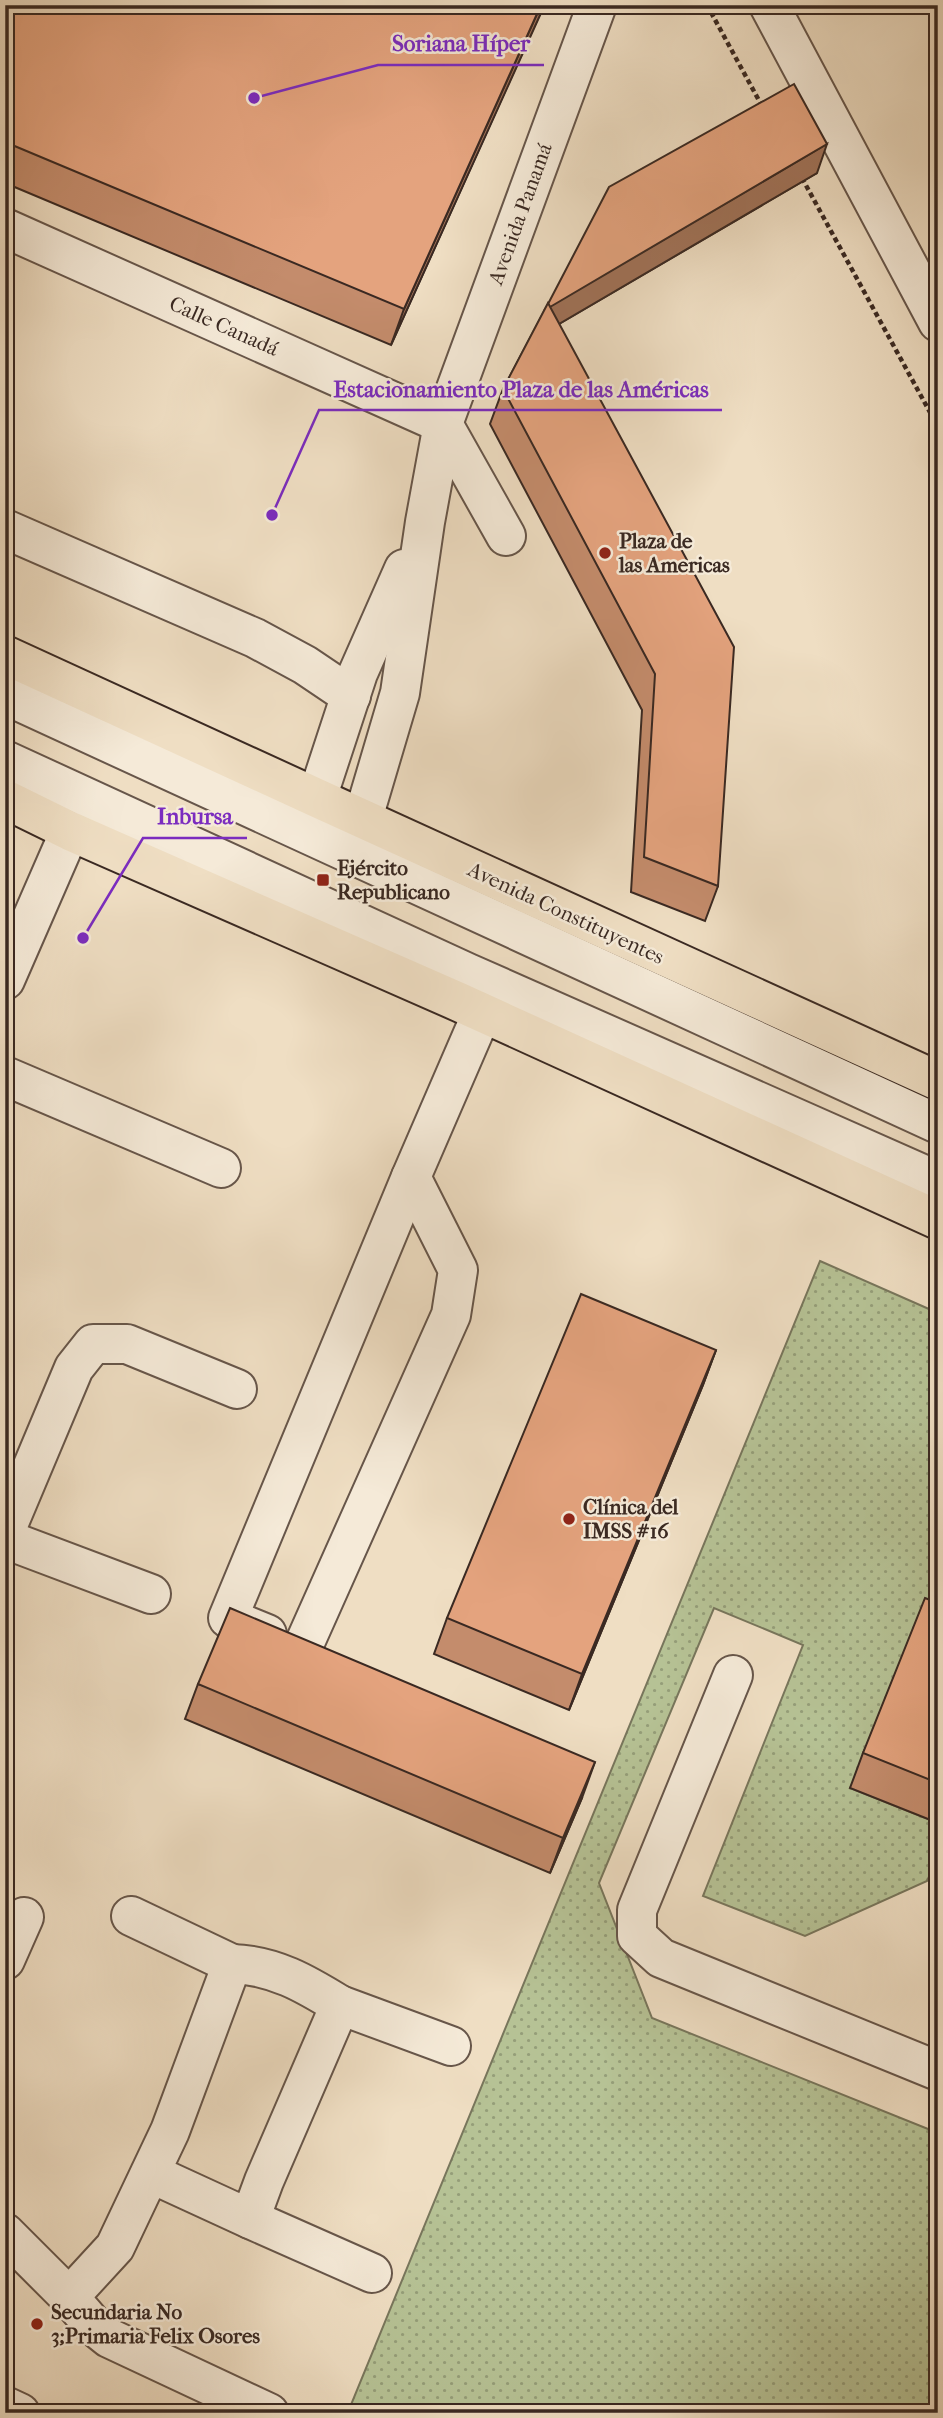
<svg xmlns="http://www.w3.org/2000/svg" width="943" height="2418" font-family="'IM FELL French Canon',serif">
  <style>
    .grass { fill: url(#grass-dots); stroke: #78765c; stroke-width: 2 }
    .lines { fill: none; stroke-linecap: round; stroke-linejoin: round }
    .minor-casing { stroke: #67564a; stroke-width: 42 }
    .major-casing { stroke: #3a2922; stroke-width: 42 }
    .path { stroke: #3a2922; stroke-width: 4.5; stroke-dasharray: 5 3.5; stroke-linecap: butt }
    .minor { stroke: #f5ead8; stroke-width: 38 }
    .major { stroke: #efdec3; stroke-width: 38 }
    .wall { fill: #c48c6c; stroke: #3a2922; stroke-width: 2 }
    .shaded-wall { fill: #a07258; stroke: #3a2922; stroke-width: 2 }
    .building { fill: #e4a37e; stroke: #3a2922; stroke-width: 2 }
    .poi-dot { fill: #8f2418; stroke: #f5ead8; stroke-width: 2.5 }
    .labels { text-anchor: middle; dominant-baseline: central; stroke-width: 5; stroke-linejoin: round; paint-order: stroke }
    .street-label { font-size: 21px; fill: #3a2922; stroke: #f5ead8 }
    .poi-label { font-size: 21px; font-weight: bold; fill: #3a2922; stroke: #f5ead8; text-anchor: start }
    .leader { fill: none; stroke: #7b2cbf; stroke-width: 2.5 }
    .callout-dot { fill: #7b2cbf; stroke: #f5ead8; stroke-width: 2.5 }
    .callout-label { font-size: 23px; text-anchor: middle; font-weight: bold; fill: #7b2cbf; stroke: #f5ead8; stroke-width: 5; stroke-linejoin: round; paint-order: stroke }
  </style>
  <defs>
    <pattern id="grass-dots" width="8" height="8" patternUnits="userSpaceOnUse" patternTransform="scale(1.75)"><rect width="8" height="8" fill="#b6c295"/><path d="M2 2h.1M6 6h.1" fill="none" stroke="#959e79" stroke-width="1.8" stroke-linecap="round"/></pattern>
  </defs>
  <rect width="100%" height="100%" fill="#efdec3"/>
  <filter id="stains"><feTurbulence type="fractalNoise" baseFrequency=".00286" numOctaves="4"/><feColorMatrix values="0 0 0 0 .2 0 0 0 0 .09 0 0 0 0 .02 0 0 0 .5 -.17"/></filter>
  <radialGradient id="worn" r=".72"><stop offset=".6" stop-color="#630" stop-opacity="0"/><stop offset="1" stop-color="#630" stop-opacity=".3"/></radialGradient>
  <path class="grass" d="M820 1261 938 1313V1643L850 1788 938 1823V1857L927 1881 805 1936 703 1896 803 1645 714 1608 599 1883 652 2018 938 2133V2413H350L348 2412Z"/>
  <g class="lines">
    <g class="minor-casing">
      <g id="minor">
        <path d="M769 5 938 322"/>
        <path d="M5 228 443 424"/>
        <path d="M443 424 506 536"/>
        <path d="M5 529 255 638 305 665 351 696"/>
        <path d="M5 695 938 1124"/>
        <path d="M5 760 468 973 938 1181"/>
        <path d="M317 798 358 673 404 569"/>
        <path d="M363 818 400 693 425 522 443 424 597 5"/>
        <path d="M5 980 70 831"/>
        <path d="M5 1076 221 1168"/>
        <path d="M5 1532 74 1368 93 1344H127L237 1389"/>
        <path d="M5 1539 151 1594"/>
        <path d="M267 1634 228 1618 411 1177"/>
        <path d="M302 1649 451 1315 458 1270 411 1177 482 1013"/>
        <path d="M733 1675 637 1910V1936L661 1958 938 2071"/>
        <path d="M131 1916 232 1964"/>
        <path d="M5 1960 24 1917"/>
        <path d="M340 2005 451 2046"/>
        <path d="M250 2219 372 2273"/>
        <path d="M5 2233 69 2297 94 2326 109 2338 269 2413"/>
        <path d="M69 2297 115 2247 170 2131 232 1964C274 1965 306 1984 340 2005L264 2181 250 2219 150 2173"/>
        <path d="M5 2406 20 2413"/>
      </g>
    </g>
    <g class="major-casing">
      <g id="major">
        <path d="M5 655C316 797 626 941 938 1081"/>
        <path d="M5 799 70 831 459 1002 938 1220"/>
      </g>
    </g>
    <g class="path">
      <path d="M707 5 762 106"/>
      <path d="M802 178 938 427"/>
    </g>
    <use href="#minor" class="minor"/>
    <use href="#major" class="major"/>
  </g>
  <g class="wall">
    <path d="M5 5H544L391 345 5 183Z"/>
    <path d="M817 173 559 324 718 886 705 921 631 892 642 710 490 424 503 389 548 304Z"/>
    <path d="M716 1350 703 1385 569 1710 434 1654 447 1618Z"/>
    <path d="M938 1603V1823L850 1788 863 1753Z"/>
    <path d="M198 1684 582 1798 550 1873 185 1719Z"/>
  </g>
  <g class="shaded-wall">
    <path d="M541 5H544L541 13 391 345 404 309Z"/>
    <path d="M827 144 817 173 535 338 545 309Z"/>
    <path d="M716 1350 703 1385 569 1710 582 1674Z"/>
    <path d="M595 1762 582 1798 550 1873 563 1838Z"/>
  </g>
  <g class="building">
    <path d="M5 5H541L404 309 5 142Z"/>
    <path d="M794 84 827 144 550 307 548 304 609 187Z"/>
    <path d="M548 303 734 647 718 886 644 857 655 674 503 389Z"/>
    <path d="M581 1294 716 1350 582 1674 447 1618Z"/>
    <path d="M925 1598 938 1603V1783L863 1753Z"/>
    <path d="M230 1608 595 1762 563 1838 198 1684Z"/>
  </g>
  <g class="poi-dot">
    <circle cx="605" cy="553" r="7"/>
    <rect x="316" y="873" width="14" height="14" rx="3.5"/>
    <circle cx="569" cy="1519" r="7"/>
    <circle cx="37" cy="2324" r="7"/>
  </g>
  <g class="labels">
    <g class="street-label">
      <text transform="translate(520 214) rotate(-70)">Avenida Panamá</text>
      <text transform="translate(224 326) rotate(24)">Calle Canadá</text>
      <text transform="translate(566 913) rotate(25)">Avenida Constituyentes</text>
    </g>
    <g class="poi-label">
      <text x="619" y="541">Plaza de<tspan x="619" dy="24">las Americas</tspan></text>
      <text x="337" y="868">Ejército<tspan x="337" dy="24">Republicano</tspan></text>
      <text x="583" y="1507">Clínica del<tspan x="583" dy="24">IMSS #16</tspan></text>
      <text x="51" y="2312">Secundaria No<tspan x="51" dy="24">3;Primaria Felix Osores</tspan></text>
    </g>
  </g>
  <path class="leader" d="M254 98L378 65H544M272 515L319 410H722M83 938L143 838H247"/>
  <g class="callout-dot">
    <circle cx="254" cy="98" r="7"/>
    <circle cx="272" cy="515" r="7"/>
    <circle cx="83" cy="938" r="7"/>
  </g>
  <g class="callout-label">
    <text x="461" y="51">Soriana Híper</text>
    <text x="521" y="397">Estacionamiento Plaza de las Américas</text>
    <text x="195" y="824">Inbursa</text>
  </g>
  <rect width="943" height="2418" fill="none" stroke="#efdec3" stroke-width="28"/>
  <rect x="7" y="7" width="929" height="2404" fill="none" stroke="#3a2922" stroke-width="3.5"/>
  <rect x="14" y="14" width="915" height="2390" fill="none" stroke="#3a2922" stroke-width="2"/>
  <rect width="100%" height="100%" filter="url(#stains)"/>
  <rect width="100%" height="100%" fill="url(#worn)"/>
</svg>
